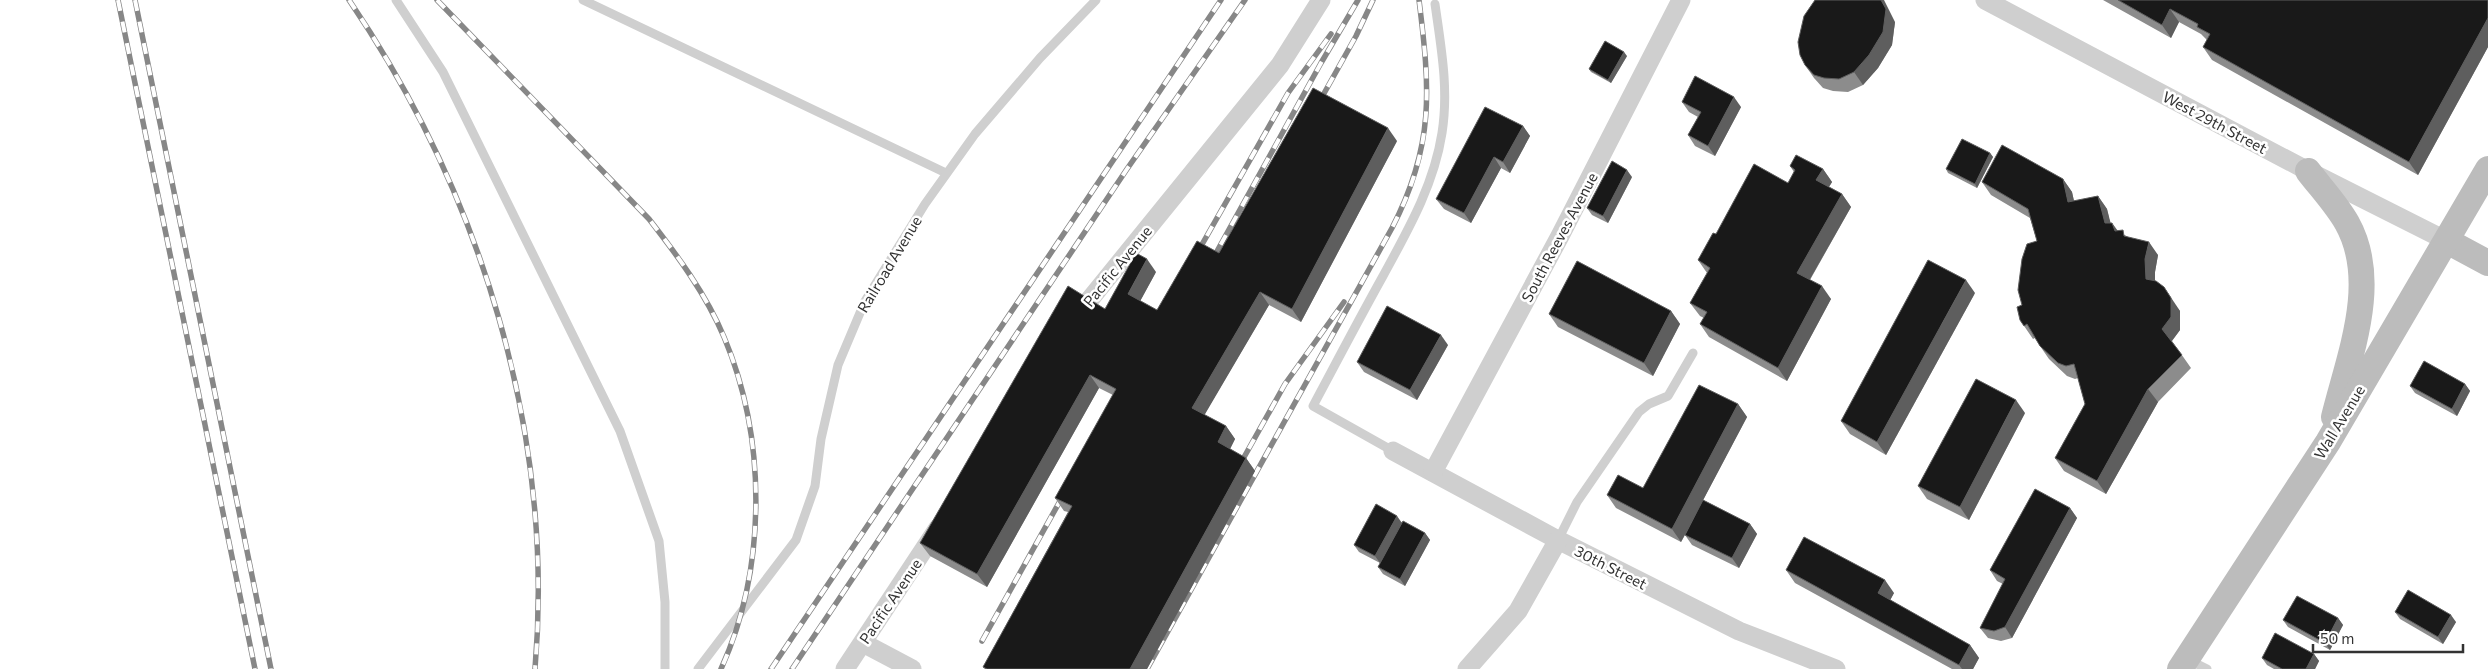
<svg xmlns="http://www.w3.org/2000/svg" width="2488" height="669" font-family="Commissioner,sans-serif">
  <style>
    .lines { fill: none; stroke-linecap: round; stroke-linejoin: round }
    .lane { stroke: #cfcfcf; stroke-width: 9 }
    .street { stroke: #cfcfcf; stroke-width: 19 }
    .secondary { stroke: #bcbcbc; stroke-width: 26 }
    .rail-casing { stroke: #878787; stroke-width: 5.5 }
    .rail { stroke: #fff; stroke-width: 4; stroke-dasharray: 11; stroke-linecap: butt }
    .wall { fill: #8c8c8c }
    .shaded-wall { fill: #5e5e5e }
    .building { fill: #191919; stroke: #5e5e5e }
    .labels { text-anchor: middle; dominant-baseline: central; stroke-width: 5; stroke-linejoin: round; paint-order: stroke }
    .street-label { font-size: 15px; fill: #323232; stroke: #fff }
  </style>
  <rect width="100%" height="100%" fill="#fff"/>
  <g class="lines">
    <g class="lane">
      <path d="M396 0 443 72 620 431 659 541 665 602V669"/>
      <path d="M583 0 946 173"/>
      <path d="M1393 451 1313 406C1336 363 1359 319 1383 276 1408 230 1434 185 1442 133 1449 89 1441 47 1435 4"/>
      <path d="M1558 540 1577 502 1639 412 1649 404 1668 396 1693 353"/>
      <path d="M2189 660 2207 669"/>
      <path d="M698 669 796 540 815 486 821 439 838 365 865 301 925 204 975 134 1040 58 1096 0"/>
    </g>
    <g class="street">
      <path d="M1985 0 2308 171 2447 241"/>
      <path d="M1074 319 1280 65 1321 0"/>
      <path d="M1393 451 1558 540 1739 631 1836 669"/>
      <path d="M1433 472 1560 236 1681 0"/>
      <path d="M863 643 912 669"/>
      <path d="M845 669 938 528"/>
      <path d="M1467 669 1518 611 1558 540"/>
    </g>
    <g class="secondary">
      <path d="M2308 171C2321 188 2337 205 2347 223 2380 282 2349 356 2334 417"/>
      <path d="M2447 241 2488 263"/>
      <path d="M2180 669 2328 442 2488 169"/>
    </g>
    <g class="rail-casing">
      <g id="rail">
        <path d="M118 0 255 669"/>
        <path d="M135 0 271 669"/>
        <path d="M349 0C481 194 555 433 535 669"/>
        <path d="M437 0 649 219C677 255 706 294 724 337 767 439 767 568 721 669"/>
        <path d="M1317 106 1356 36 1373 0"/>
        <path d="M1196 255 1288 93 1331 34"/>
        <path d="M1210 264 1321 63 1358 0"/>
        <path d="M1238 468 1285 384 1344 302"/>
        <path d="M982 641 1065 492"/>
        <path d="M771 669 1221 0"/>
        <path d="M792 669 1127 169 1245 0"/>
        <path d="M1147 669 1392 228C1435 145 1430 89 1419 0"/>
      </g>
    </g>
    <use href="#rail" class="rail"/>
  </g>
  <g class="wall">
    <path d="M2103 0H2488V47L2418 175 2212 60 2203 47 2207 40 2201 34 2179 22 2171 38Z"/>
    <path d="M1895 22 1892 45 1878 68 1863 85 1848 92 1833 91 1823 88 1814 78 1805 65Z"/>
    <path d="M1627 56 1611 83 1591 72 1589 69Z"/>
    <path d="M1682 102 1741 107 1715 156 1695 146 1688 135 1698 117 1689 112Z"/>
    <path d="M1523 126 1530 136 1510 173 1501 168 1471 223 1444 209 1436 199Z"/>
    <path d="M1397 141 1301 322 1269 305 1204 415 1226 426 1235 439 1230 449 1246 458 1255 471 1147 669H985L983 667 1068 512 1064 511 1055 498 1113 395 1099 388 987 587 930 556 920 543 1105 309 1156 272 1140 301 1157 310 1219 253Z"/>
    <path d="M1990 153 1993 157 1977 188 1948 173 1946 169Z"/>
    <path d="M1790 166 1823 169 1832 182 1829 187 1842 194 1851 207 1810 280 1831 299 1787 381 1709 337 1700 324 1704 318 1700 316 1690 303 1707 273 1698 260 1716 234 1788 183 1794 172Z"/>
    <path d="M1632 177 1608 223 1592 215 1587 208Z"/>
    <path d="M2063 179 2072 192 2074 201 2098 196 2107 209 2110 223H2112L2118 231 2158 255 2155 272V281L2180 311V330L2172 341 2191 368 2158 402 2106 494 2064 471 2055 458 2085 404 2078 378 2075 379 2067 376 2049 359 2040 346 2035 338 2033 339 2020 320 2022 305 2037 241 2030 218 1991 195 1982 182Z"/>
    <path d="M1975 293 1886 455 1850 434 1841 421Z"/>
    <path d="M1671 311 1680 324 1653 376 1558 327 1549 314Z"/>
    <path d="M1448 345 1417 400 1364 372 1357 362Z"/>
    <path d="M2465 384 2470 391 2457 416 2415 393 2410 386Z"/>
    <path d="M1738 404 1747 417 1703 500 1750 524 1757 534 1739 568 1692 545 1685 535 1681 542 1616 508 1607 495 1643 488Z"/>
    <path d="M2025 413 1969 520 1927 499 1918 486Z"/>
    <path d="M2070 508 2077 518 2012 638 2001 641 1988 638 1980 628 2003 584 1997 581 1990 570Z"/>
    <path d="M1402 522 1425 533 1430 540 1405 586 1383 574 1378 567 1380 563 1359 552 1354 545Z"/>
    <path d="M1786 570 1894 593 1890 600 1970 645 1979 658 1973 669H1952L1795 583Z"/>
    <path d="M2395 612 2456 622 2443 644 2400 619Z"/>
    <path d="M2338 618 2343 625 2330 650 2288 627 2283 620Z"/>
    <path d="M2314 654 2319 661 2315 669H2274L2267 665 2262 658Z"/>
  </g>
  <g class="shaded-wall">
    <path d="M1881 0H1884L1895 22 1892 45 1878 68 1863 85 1854 72Z"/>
    <path d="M2170 9 2179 22 2171 38 2162 25Z"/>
    <path d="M2488 18V47L2418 175 2409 162Z"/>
    <path d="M1624 52 1627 56 1611 83 1608 80Z"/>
    <path d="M1734 97 1741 107 1715 156 1708 146Z"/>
    <path d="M1523 126 1530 136 1510 173 1503 162Z"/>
    <path d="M1388 128 1397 141 1301 322 1292 309Z"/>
    <path d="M1990 153 1993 157 1977 188 1975 184Z"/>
    <path d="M1494 157 1501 168 1471 223 1464 213Z"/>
    <path d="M1823 169 1832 182 1825 193 1816 180Z"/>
    <path d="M1627 170 1632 177 1608 223 1603 216Z"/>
    <path d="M2063 179 2072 192 2077 215 2068 202Z"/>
    <path d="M1842 194 1851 207 1806 286 1797 273Z"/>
    <path d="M2098 196 2107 209 2114 236 2105 223Z"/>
    <path d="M2112 223 2121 236 2115 231Z"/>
    <path d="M2149 242 2158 255 2155 272V292L2146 279 2145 259Z"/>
    <path d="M1147 259 1156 272 1137 307 1128 294Z"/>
    <path d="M1966 280 1975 293 1886 455 1877 442Z"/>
    <path d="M1822 286 1831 299 1787 381 1778 368Z"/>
    <path d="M2164 287 2180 311V330L2171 342 2162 329Z"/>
    <path d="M1260 292 1269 305 1201 421 1192 408Z"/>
    <path d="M1671 311 1680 324 1653 376 1644 363Z"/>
    <path d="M1441 335 1448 345 1417 400 1410 390Z"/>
    <path d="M1090 375 1099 388 987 587 977 574Z"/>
    <path d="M2465 384 2470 391 2457 416 2452 409Z"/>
    <path d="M2148 389 2158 402 2106 494 2097 481Z"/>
    <path d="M2016 400 2025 413 1969 520 1960 507Z"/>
    <path d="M1738 404 1747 417 1681 542 1672 529Z"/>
    <path d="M1226 426 1235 439 1227 455 1218 442Z"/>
    <path d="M1246 458 1255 471 1147 669H1130Z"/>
    <path d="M2070 508 2077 518 2012 638 2005 627Z"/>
    <path d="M1397 516 1402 523 1380 563 1375 556Z"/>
    <path d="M1750 524 1757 534 1739 568 1732 558Z"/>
    <path d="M1425 533 1430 540 1405 586 1400 579Z"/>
    <path d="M1885 580 1894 593 1887 606 1878 593Z"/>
    <path d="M2451 615 2456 622 2443 644 2438 637Z"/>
    <path d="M2338 618 2343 625 2330 650 2325 643Z"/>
    <path d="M1970 645 1979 658 1973 669H1962L1959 665Z"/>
    <path d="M2314 654 2319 661 2315 669H2306Z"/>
  </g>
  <g class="building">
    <path d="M1815 0H1881L1886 9 1883 32 1869 55 1854 72 1839 79 1824 78 1814 75 1805 65 1800 55 1798 42 1804 16Z"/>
    <path d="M2118 0H2488V18L2409 162 2203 47 2210 34 2197 27 2198 24 2170 9 2162 25Z"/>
    <path d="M1605 41 1624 52 1608 80 1589 69Z"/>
    <path d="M1695 76 1734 97 1708 146 1688 135 1701 112 1682 102Z"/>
    <path d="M1313 88 1388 128 1292 309 1260 292 1192 408 1226 426 1218 442 1246 458 1130 669H987L983 667 1072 506 1055 498 1116 389 1090 375 977 574 920 543 1068 286 1105 309 1136 253 1147 259 1128 294 1157 310 1197 241 1219 253Z"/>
    <path d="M1485 107 1523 126 1503 162 1494 157 1464 213 1436 199Z"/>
    <path d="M1962 139 1990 153 1975 184 1946 169Z"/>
    <path d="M2002 145 2063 179 2068 202 2098 196 2105 223H2112L2115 231 2123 230 2124 236 2149 242 2145 259 2146 279 2156 281 2164 287 2171 298V317L2162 329 2182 355 2148 389 2097 481 2055 458 2085 404 2074 364 2066 366 2058 363 2040 346 2027 324 2024 326 2020 320 2017 307 2022 305 2018 290 2022 259 2027 244 2037 241 2028 209 1982 182Z"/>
    <path d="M1796 155 1823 169 1816 180 1842 194 1797 273 1822 286 1778 368 1700 324 1707 312 1690 303 1710 268 1698 260 1713 233 1716 234 1754 164 1788 183 1795 170 1790 166Z"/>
    <path d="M1612 161 1627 170 1603 216 1587 208Z"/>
    <path d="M1928 260 1966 280 1877 442 1841 421Z"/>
    <path d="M1577 261 1671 311 1644 363 1549 314Z"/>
    <path d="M1387 306 1441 335 1410 390 1357 362Z"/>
    <path d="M2424 361 2465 384 2452 409 2410 386Z"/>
    <path d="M1976 379 2016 400 1960 507 1918 486Z"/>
    <path d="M1699 385 1738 404 1672 529 1607 495 1618 475 1643 488Z"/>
    <path d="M2035 489 2070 508 2005 627 1994 631 1980 628 2005 579 1990 570Z"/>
    <path d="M1703 500 1750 524 1732 558 1685 535Z"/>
    <path d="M1376 504 1397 516 1375 556 1354 545Z"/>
    <path d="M1403 521 1425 533 1400 579 1378 567Z"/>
    <path d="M1804 537 1885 580 1878 593 1970 645 1959 665 1786 570Z"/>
    <path d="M2408 590 2451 615 2438 637 2395 612Z"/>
    <path d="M2297 596 2338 618 2325 643 2283 620Z"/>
    <path d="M2275 633 2314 654 2306 669H2282L2262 658Z"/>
  </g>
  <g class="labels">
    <g class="street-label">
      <text transform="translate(2215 122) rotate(28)">West 29th Street</text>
      <text transform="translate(1559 237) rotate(-62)">South Reeves Avenue</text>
      <text transform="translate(889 264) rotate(-59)">Railroad Avenue</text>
      <text transform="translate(1117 266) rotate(-51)">Pacific Avenue</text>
      <text transform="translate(2339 422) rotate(-59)">Wall Avenue</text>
      <text transform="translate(1611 567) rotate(27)">30th Street</text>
      <text transform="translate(890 601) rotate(-56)">Pacific Avenue</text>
    </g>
  </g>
  <path d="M2313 644v8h150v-8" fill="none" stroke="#323232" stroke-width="2.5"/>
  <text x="2320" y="644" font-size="15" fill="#323232" stroke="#ffffff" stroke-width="4" paint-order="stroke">50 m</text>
</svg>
